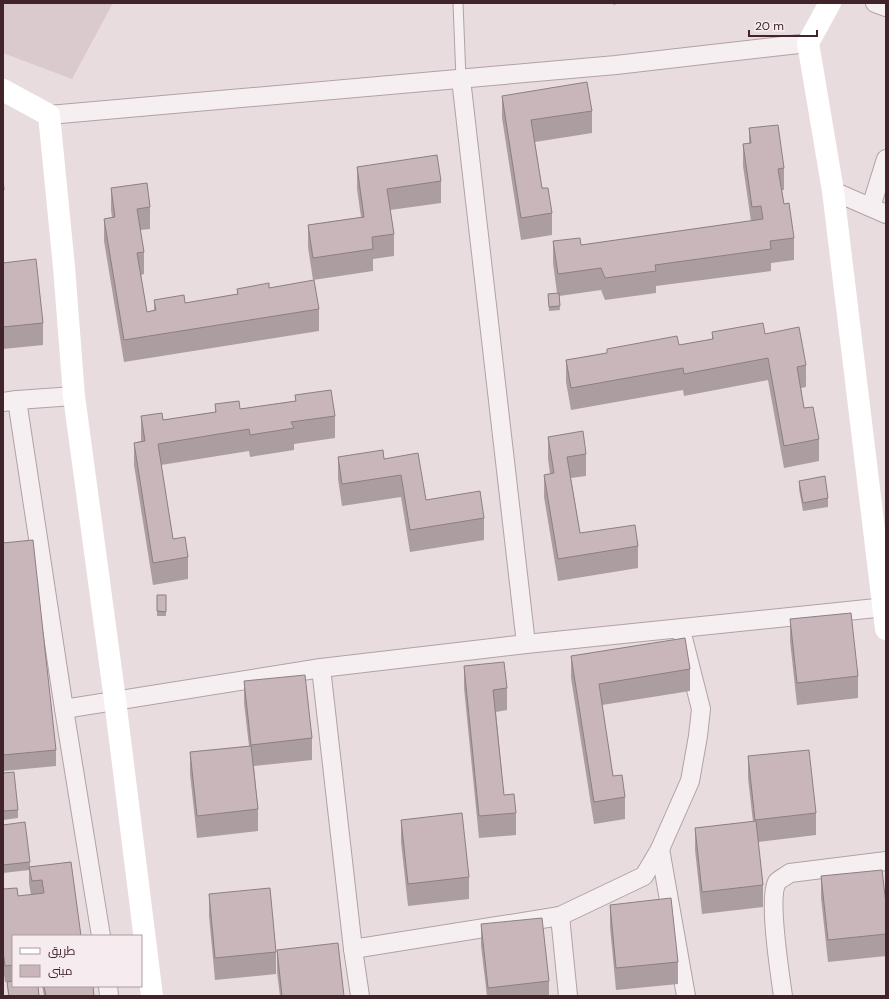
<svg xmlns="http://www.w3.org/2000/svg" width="889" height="999" font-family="'DM Sans',Cairo,sans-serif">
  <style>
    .built { fill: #dacace }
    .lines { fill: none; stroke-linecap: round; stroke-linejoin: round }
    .lane-casing { stroke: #b2a1a5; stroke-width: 11 }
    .street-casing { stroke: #b2a1a5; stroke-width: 20 }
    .lane { stroke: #f6eff1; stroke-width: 9 }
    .street { stroke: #f6eff1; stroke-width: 18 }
    .secondary { stroke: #fff; stroke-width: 22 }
    .wall { fill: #ac9da0 }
    .building { fill: #c8b6ba; stroke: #8c7f82 }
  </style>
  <rect width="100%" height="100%" fill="#e8dcdf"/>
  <path class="built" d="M3 3H113L72 79 3 53Z"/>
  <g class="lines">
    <g class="lane-casing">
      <path id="lane" d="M458 3 461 79"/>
    </g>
    <g class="street-casing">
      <g id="street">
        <path d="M875 3 886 7"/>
        <path d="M461 79 526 644"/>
        <path d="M49 115 616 65 808 43"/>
        <path d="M833 191 886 214"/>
        <path d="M871 207 886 159"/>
        <path d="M17 400 74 396"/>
        <path d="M3 402 17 400 64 709 321 668 526 644 886 607"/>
        <path d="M321 668 353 949 360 996"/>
        <path d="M64 709 101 936"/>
        <path d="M660 849 686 996"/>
        <path d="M560 916 568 996"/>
        <path d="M353 949 560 916 644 876 660 849 690 781 698 736 701 709 682 634"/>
        <path d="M108 986 109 996"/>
        <path d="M783 996C780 975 768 898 777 882 780 879 786 876 790 873L886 861"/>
      </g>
    </g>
    <use href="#lane" class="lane"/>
    <use href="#street" class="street"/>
    <g class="secondary">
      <path d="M830 3 808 43 833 191 886 629"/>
      <path d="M3 90 49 115 64 267 74 396 115 700 152 996"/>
    </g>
  </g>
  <g class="wall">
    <path d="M610 3H616L615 5Z"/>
    <path d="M502 96 592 111V133L535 142 542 188 552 213V235L521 240 502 118Z"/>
    <path d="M749 128 784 168V190H782L784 204 794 238V260L771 263V271L656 286V293L605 300 601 290 559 296 560 310 549 311 548 294 557 293 553 263V241L581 245 751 221 743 166V144L749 143Z"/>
    <path d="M357 167 441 181V203L390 210 394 234V256L373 259V271L313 280 308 247V225L361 217 357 189Z"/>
    <path d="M3 177 4 190V212L3 213Z"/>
    <path d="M111 188 150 207V229L140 230 144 252V274L141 275 147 312 154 310V300L185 303 237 294V289L269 288 319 309V331L124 362 104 241V219L112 217 111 210Z"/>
    <path d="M3 263 43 323V345L3 349Z"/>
    <path d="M712 332 765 334 806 365V387L801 388 804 408 819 439V461L784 468 768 380 684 396 683 390 571 410 566 382V360L607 353V349L679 345 712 339Z"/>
    <path d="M295 395 335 416V438L294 444V450L250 457 249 451 161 465 173 539 188 557V579L153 585 134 465V443L141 441V416L163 420 215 412V404L240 409 295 401Z"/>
    <path d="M548 437 586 454V476L571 478 580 533 638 546V568L558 581 544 497V475L550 474 548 459Z"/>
    <path d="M338 457 384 459 426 500 484 518V540L410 552 401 497 342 506 338 479Z"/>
    <path d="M799 481 828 498V507L803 511 799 489Z"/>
    <path d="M3 543 56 750V766L3 771Z"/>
    <rect x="157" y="595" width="9" height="21"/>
    <path d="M790 619 858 676V698L797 705 790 641Z"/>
    <path d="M571 656 690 669V691L602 705 613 776 625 797V819L594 824 571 678Z"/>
    <path d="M464 666 507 688V710L496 712 504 795 516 813V835L479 838 464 688Z"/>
    <path d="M244 681 312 738V760L254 766 258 809V831L197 838 190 774V752L249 746 244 703Z"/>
    <path d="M748 756 816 813V835L758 842 763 885V907L702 914 695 850V828L753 822 748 778Z"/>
    <path d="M3 773 18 810V818L3 820Z"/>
    <path d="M401 820 469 877V899L408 906 401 842Z"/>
    <path d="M3 825 30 862V867L71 862 13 936V986L39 996H8L7 982H5L3 967V889L18 896 31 895 29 883V870L3 873Z"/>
    <path d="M821 876 886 904V956L828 962 821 898Z"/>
    <path d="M209 894 276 952V974L215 980 209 916Z"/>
    <path d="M610 905 678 962V984L616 990 610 927Z"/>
    <path d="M481 924 549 981V996H487L481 946Z"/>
    <path d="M277 950 344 996H280L277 972Z"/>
    <path d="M42 986H93L94 996H44Z"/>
  </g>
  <g class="building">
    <path d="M587 82 592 111 531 120 542 188H548L552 213 521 218 502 96Z"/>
    <path d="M778 125 784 168 778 169 784 204 789 203 794 238 770 241 771 249 655 265 656 271 605 278 601 268 558 274 553 241 580 238 581 245 763 219 761 206 752 207 743 144 751 143 749 128Z"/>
    <path d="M437 155 441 181 387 189 394 234 372 237 373 249 313 258 308 225 364 217 357 167Z"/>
    <path d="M3 177 4 190 3 191Z"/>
    <path d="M147 183 150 207 137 209 144 252 137 253 147 312 156 310 154 300 184 295 185 303 238 294 237 289 269 283V288L314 280 319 309 124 340 104 219 115 217 111 188Z"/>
    <path d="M36 259 43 323 3 327V263Z"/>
    <path d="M559 293 560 306 549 307 548 294Z"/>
    <path d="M763 323 765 334 799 327 806 365 797 367 804 408 813 407 819 439 784 446 768 358 684 374 683 368 571 388 566 360 607 353V349L677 336 679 345 713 339 712 332Z"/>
    <path d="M331 390 335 416 291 422 294 428 250 435 249 429 158 444 173 539 185 537 188 557 153 563 134 443 145 441 141 416 162 413 163 420 216 412 215 404 239 401 240 409 296 401 295 395Z"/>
    <path d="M583 431 586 454 567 457 580 533 635 525 638 546 558 559 544 475 554 473 548 437Z"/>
    <path d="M383 450 384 459 418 453 426 500 480 491 484 518 410 530 401 475 342 484 338 457Z"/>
    <path d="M825 476 828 498 803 503 799 481Z"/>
    <path d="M33 540 56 750 3 755V543Z"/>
    <path d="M157 595H166V612L157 611Z"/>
    <path d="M851 613 858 676 797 683 790 619Z"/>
    <path d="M685 638 690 669 599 684 613 776 622 775 625 797 594 802 571 656Z"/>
    <path d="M504 662 507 688 493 690 504 795 514 794 516 813 479 816 464 666Z"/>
    <path d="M305 675 312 738 251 745 244 681Z"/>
    <path d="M251 746 258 809 197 816 190 752Z"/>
    <path d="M809 750 816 813 755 820 748 756Z"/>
    <path d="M14 772 18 810 3 811V773Z"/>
    <path d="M462 813 469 877 408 884 401 820Z"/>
    <path d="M756 821 763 885 702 892 695 828Z"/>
    <path d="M25 822 30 862 3 865V825Z"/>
    <path d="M71 862 81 936H13V965L5 966 3 951V889L17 888 18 896 44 893 42 880 32 881 29 867Z"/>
    <path d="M882 870 886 904V934L828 940 821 876Z"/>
    <path d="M270 888 276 952 215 958 209 894Z"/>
    <path d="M671 898 678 962 616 968 610 905Z"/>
    <path d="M542 918 549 981 488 988 481 924Z"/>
    <path d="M338 943 344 996H282L277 950Z"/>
    <path d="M13 981V986H38L39 996H9L7 982Z"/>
    <path d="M44 986H93L94 996H46Z"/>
  </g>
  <rect width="889" height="999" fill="none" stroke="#40242a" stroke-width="8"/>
  <rect x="12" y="935" width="130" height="52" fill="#f6ebee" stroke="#ad9ba0"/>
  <rect x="20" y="948" width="20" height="6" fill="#ffffff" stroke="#ad9ba0"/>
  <text x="48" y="955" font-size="12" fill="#40242a">طريق</text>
  <rect x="20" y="965" width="20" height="12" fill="#c8b6ba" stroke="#ad9ba0"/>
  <text x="48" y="975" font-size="12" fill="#40242a">مبنى</text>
  <path d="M749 30v6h68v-6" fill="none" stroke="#40242a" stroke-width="2"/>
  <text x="755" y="30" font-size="12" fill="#40242a" stroke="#f6ebee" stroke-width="3" paint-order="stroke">20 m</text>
</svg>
